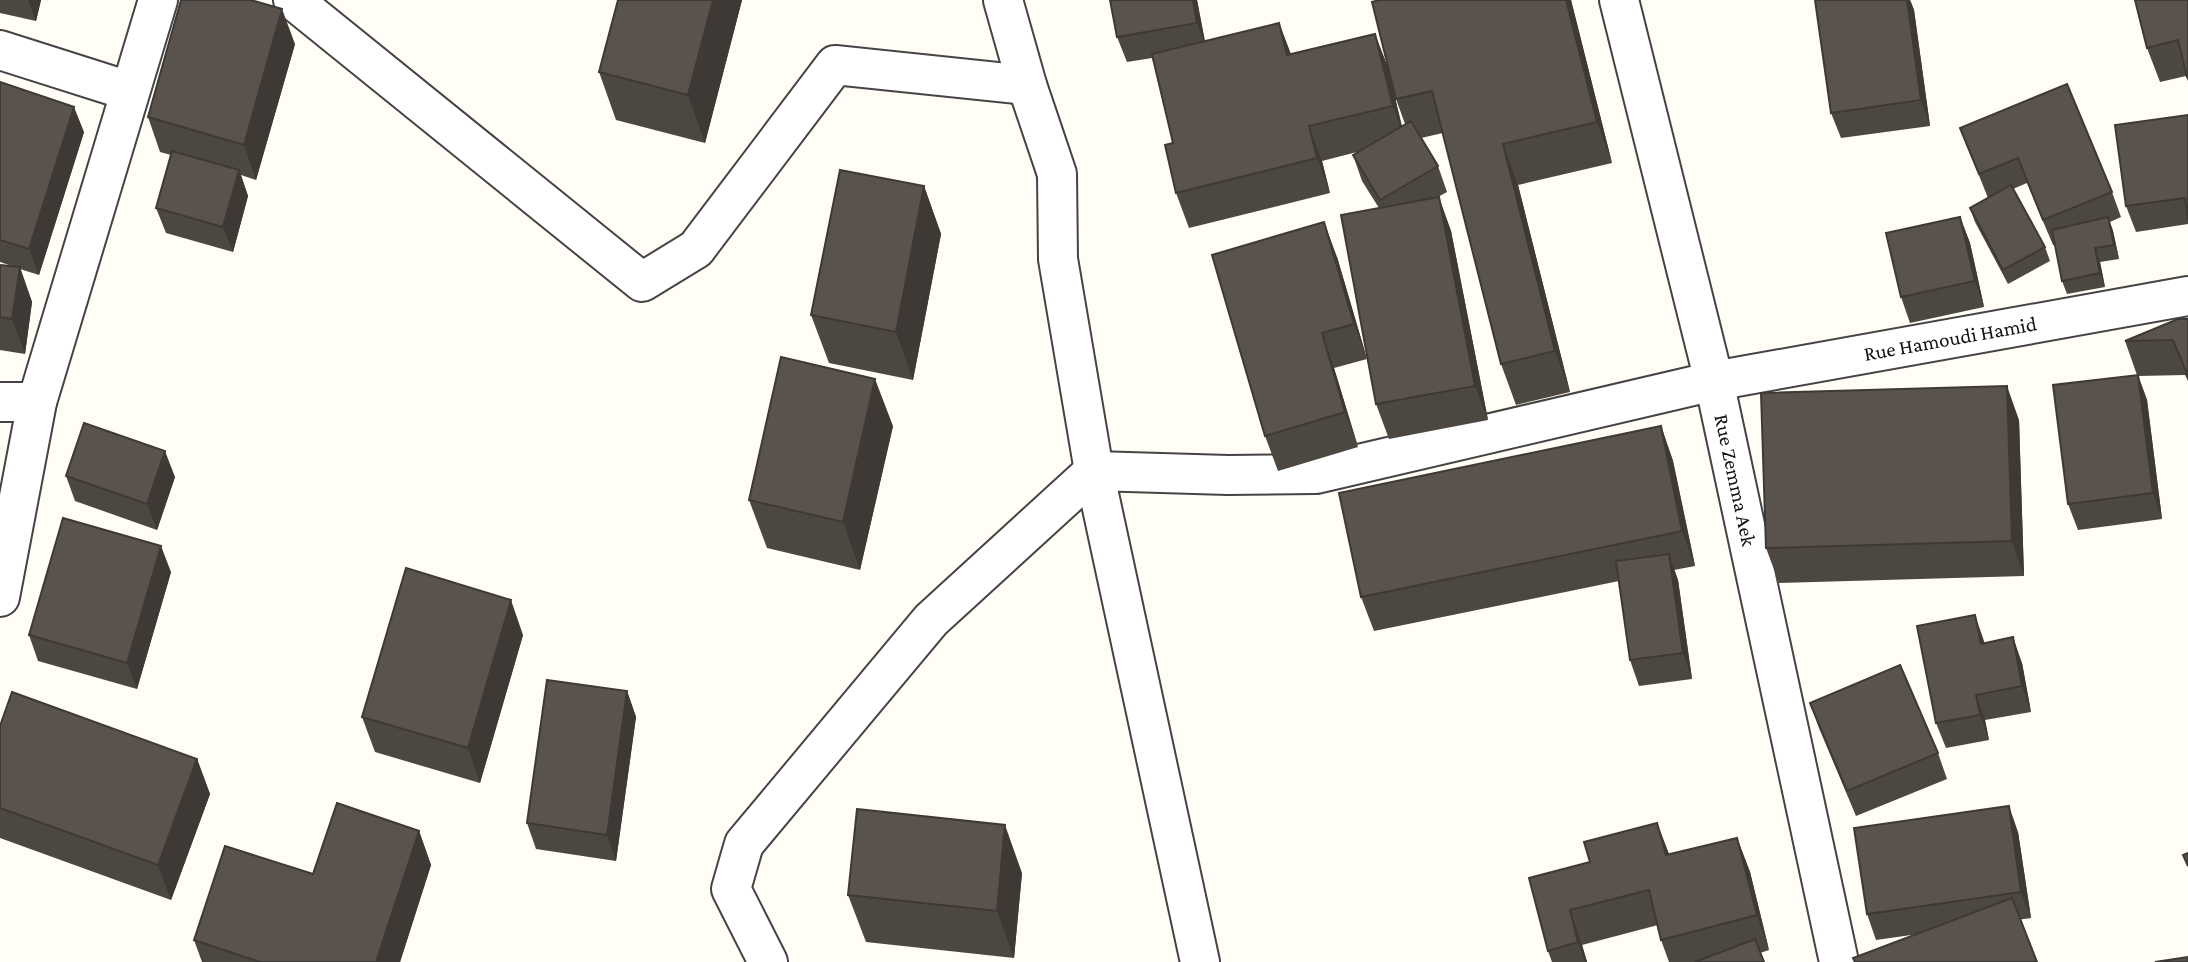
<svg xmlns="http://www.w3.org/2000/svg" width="2188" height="962" font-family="'Crimson Pro',serif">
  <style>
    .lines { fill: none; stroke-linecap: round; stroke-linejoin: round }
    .street-casing { stroke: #444; stroke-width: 42 }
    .street { stroke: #fff; stroke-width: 38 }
    .wall { fill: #4d4742 }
    .shaded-wall { fill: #3f3936 }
    .building { fill: #5a524d; stroke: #3f3936; stroke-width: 2 }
    .labels { text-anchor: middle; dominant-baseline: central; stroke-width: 7; stroke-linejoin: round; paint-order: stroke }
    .street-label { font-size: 21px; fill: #111; stroke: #fff }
  </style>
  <rect width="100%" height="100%" fill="#fffdf5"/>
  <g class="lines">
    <g class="street-casing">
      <g id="street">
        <path d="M293 0 642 282 696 249 835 65 1027 85"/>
        <path d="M1003 0 1027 85 1057 174 1058 259 1094 471 1200 962"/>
        <path id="s1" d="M1619 0 1714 381 1839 962"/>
        <path d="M0 50 129 91"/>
        <path d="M0 402H37"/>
        <path d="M0 597 37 402 158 0"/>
        <path id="s2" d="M768 962 731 889 744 844 931 620 1094 471 1228 475 1316 474 1714 381 2188 296"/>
      </g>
    </g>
    <use href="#street" class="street"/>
  </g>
  <g class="wall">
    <path d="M0 0H41L36 21 0 13Z"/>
    <path d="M618 0H742L705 143 616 120 599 72Z"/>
    <path d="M1197 0 1205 41 1279 23 1291 54 1375 34 1388 68 1402 126 1405 124 1396 99 1571 0 1612 163 1518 185 1570 392 1516 405 1501 364 1443 133 1421 138 1438 166 1447 192 1438 197 1451 231 1488 420 1389 439 1376 404 1379 208 1362 181 1353 155 1357 152 1322 161 1330 193 1189 228 1176 193 1173 143 1152 58 1127 62 1117 37Z"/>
    <path d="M1815 0H1910L1914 10 1930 126 1841 138 1831 113Z"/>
    <path d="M2188 0V81L2186 76 2160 82 2147 48Z"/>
    <path d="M295 44 256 180 241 175 248 196 233 252 166 233 156 208 171 155 160 152 148 117Z"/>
    <path d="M0 82 84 132 39 275 20 269 32 302 25 354 0 350V265L12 266 0 262Z"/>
    <path d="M2188 115V224L2136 232 2126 206Z"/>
    <path d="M1960 128 2112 192 2121 217 2110 222 2113 231 2119 259 2100 262 2105 287 2067 294 2062 281 2055 245H2053L2027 183 2013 189 2045 247 2050 261 2008 284 1975 222 1970 208 1988 198Z"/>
    <path d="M924 186 941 234 913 380 829 363 811 315Z"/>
    <path d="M1960 217 1970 243 1984 307 1910 323 1901 297Z"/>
    <path d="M1337 257 1367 359 1334 368 1358 447 1278 471 1265 436Z"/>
    <path d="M2188 319V381L2185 375 2138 376 2147 400 2162 519 2078 530 2068 504 2137 375 2125 341Z"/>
    <path d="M2019 420 2024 576 1779 583 1766 548Z"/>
    <path d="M893 426 860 570 767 548 749 500Z"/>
    <path d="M1661 426 1673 461 1695 566 1674 570 1678 580 1692 679 1639 686 1630 660 1619 581 1374 631 1361 597Z"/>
    <path d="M66 476 175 477 157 530 75 501Z"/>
    <path d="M171 572 137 689 38 661 29 635Z"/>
    <path d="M523 635 480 783 375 752 362 717Z"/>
    <path d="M1985 643 2022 663 2031 712 1985 720 1989 740 1946 748 1936 723Z"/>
    <path d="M627 691 636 717 616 861 536 849 527 823Z"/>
    <path d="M1810 703 1938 753 1947 779 1856 816 1819 728Z"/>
    <path d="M0 726 197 759 210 794 171 900 0 838Z"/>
    <path d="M1657 823 1669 854 1737 838 1750 872 1769 950 1760 953 1764 962H1669L1661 940 1658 925 1582 945 1587 962H1552L1548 951 1590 862Z"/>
    <path d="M419 831 431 865 400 962H202L194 940 313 874Z"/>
    <path d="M2018 832 2031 918 1876 940 1867 914Z"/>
    <path d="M1022 873 1014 958 866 942 848 895Z"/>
  </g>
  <g class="shaded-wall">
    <path d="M28 0H41L36 21Z"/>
    <path d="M713 0H742L705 143 688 95Z"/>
    <path d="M1193 0H1197L1206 48 1197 23Z"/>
    <path d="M1566 0H1571L1612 163 1597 122Z"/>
    <path d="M1907 0H1910L1914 10 1930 126 1921 100Z"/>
    <path d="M282 9 295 44 256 180 244 145Z"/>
    <path d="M1279 23 1292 58 1287 55Z"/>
    <path d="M1375 34 1388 68 1405 141 1393 106Z"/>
    <path d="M74 107 84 132 39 275 29 249Z"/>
    <path d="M1309 126 1322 161 1330 193 1317 158Z"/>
    <path d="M1503 144 1518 185 1570 392 1555 351Z"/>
    <path d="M239 170 248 196 233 252 223 227Z"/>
    <path d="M924 186 941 234 913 380 896 332Z"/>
    <path d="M1439 197 1451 231 1488 420 1475 386Z"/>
    <path d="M1960 217 1970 243 1984 307 1975 281Z"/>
    <path d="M2108 217 2113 231 2119 259 2114 245Z"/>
    <path d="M1324 222 1337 257 1367 359 1354 324Z"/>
    <path d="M2095 248 2100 262 2105 287 2100 273Z"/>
    <path d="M20 267 32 302 25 354 12 319Z"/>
    <path d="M1322 333 1334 368 1358 447 1345 412Z"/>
    <path d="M2138 375 2147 400 2162 519 2153 493Z"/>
    <path d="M875 379 893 426 860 570 843 522Z"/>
    <path d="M2007 386 2019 420 2024 576 2012 541Z"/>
    <path d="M1661 426 1673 461 1695 566 1682 531Z"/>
    <path d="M165 451 175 477 157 530 147 504Z"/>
    <path d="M161 546 171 572 137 689 127 663Z"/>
    <path d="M1669 554 1678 580 1692 679 1683 653Z"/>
    <path d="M511 600 523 635 480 783 468 748Z"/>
    <path d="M1975 615 1984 641 1990 670 1981 644Z"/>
    <path d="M2013 637 2022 663 2031 712 2022 686Z"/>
    <path d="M627 691 636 717 616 861 607 835Z"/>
    <path d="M1976 695 1985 720 1989 740 1980 715Z"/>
    <path d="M197 759 210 794 171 900 158 865Z"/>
    <path d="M2009 806 2018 832 2031 918 2021 892Z"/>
    <path d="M1657 823 1670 857 1666 855Z"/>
    <path d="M1005 825 1022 873 1014 958 997 911Z"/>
    <path d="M419 831 431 865 400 962H376Z"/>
    <path d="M1737 838 1750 872 1769 950 1757 915Z"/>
    <path d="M1570 910 1582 945 1587 962H1585L1578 942Z"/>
  </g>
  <g class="building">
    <path d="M181 0H251L282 9 244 145 148 117Z"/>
    <path d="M618 0H713L688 95 599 72Z"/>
    <path d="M1110 0H1193L1197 23 1117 37Z"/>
    <path d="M1379 0H1566L1597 122 1503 144 1555 351 1501 364 1432 91 1396 99 1372 2Z"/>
    <path d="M1815 0H1907L1921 100 1831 113Z"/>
    <path d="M2135 0H2188V77H2187L2178 40 2147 48Z"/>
    <path d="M1279 23 1287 55 1375 34 1393 106 1309 126 1317 158 1176 193 1165 145 1173 143 1152 54Z"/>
    <path d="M0 82 74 107 29 249 0 240Z"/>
    <path d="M2067 84 2112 192 2043 220 2018 158 1979 174 1960 128Z"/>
    <path d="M2188 115V220L2185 198 2126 206 2115 125Z"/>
    <path d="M1411 121 1438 166 1380 200 1353 155Z"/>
    <path d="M172 151 239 170 223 227 156 208Z"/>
    <path d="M840 170 924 186 896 332 811 315Z"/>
    <path d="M2011 185 2045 247 2003 270 1970 208Z"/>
    <path d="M1439 197 1475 386 1376 404 1341 215Z"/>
    <path d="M1960 217 1975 281 1901 297 1886 233Z"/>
    <path d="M2108 217 2114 245 2095 248 2100 273 2062 281 2052 230Z"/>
    <path d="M1324 222 1354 324 1322 333 1345 412 1265 436 1212 255Z"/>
    <path d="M0 265 20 267 12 319 0 317Z"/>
    <path d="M2178 319H2188V376L2173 340 2125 341Z"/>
    <path d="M781 357 875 379 843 522 749 500Z"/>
    <path d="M2138 375 2153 493 2068 504 2053 385Z"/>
    <path d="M2007 386 2012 541 1766 548 1761 393Z"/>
    <path d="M84 423 165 451 147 504 66 476Z"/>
    <path d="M1661 426 1682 531 1361 597 1339 493Z"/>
    <path d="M63 518 161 546 127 663 29 635Z"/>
    <path d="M1669 554 1683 653 1630 660 1616 561Z"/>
    <path d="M406 568 511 600 468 748 362 717Z"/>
    <path d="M1975 615 1981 644 2013 637 2022 686 1976 695 1980 715 1936 723 1917 626Z"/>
    <path d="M1900 665 1938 753 1847 791 1810 703Z"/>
    <path d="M547 680 627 691 607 835 527 823Z"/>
    <path d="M12 692 197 759 158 865 0 808V726Z"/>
    <path d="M337 803 419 831 376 962H260L194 940 225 846 313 874Z"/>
    <path d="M2009 806 2021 892 1867 914 1854 828Z"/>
    <path d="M857 809 1005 825 997 911 848 895Z"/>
    <path d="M1657 823 1666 855 1737 838 1757 915 1661 940 1649 890 1570 910 1578 942 1548 951 1529 878 1590 862 1584 842Z"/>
    <path d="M2188 853V866L2183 855Z"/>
    <path d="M2012 898 2037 962H1855L1853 958Z"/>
    <path d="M1755 939 1764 962H1695Z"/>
    <path d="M2188 957V962H2155Z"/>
  </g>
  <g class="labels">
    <g class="street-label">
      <text stroke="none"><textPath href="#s2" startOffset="1512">Rue Hamoudi Hamid</textPath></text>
      <text stroke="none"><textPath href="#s1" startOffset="494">Rue Zemma Aek</textPath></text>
    </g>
  </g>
</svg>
